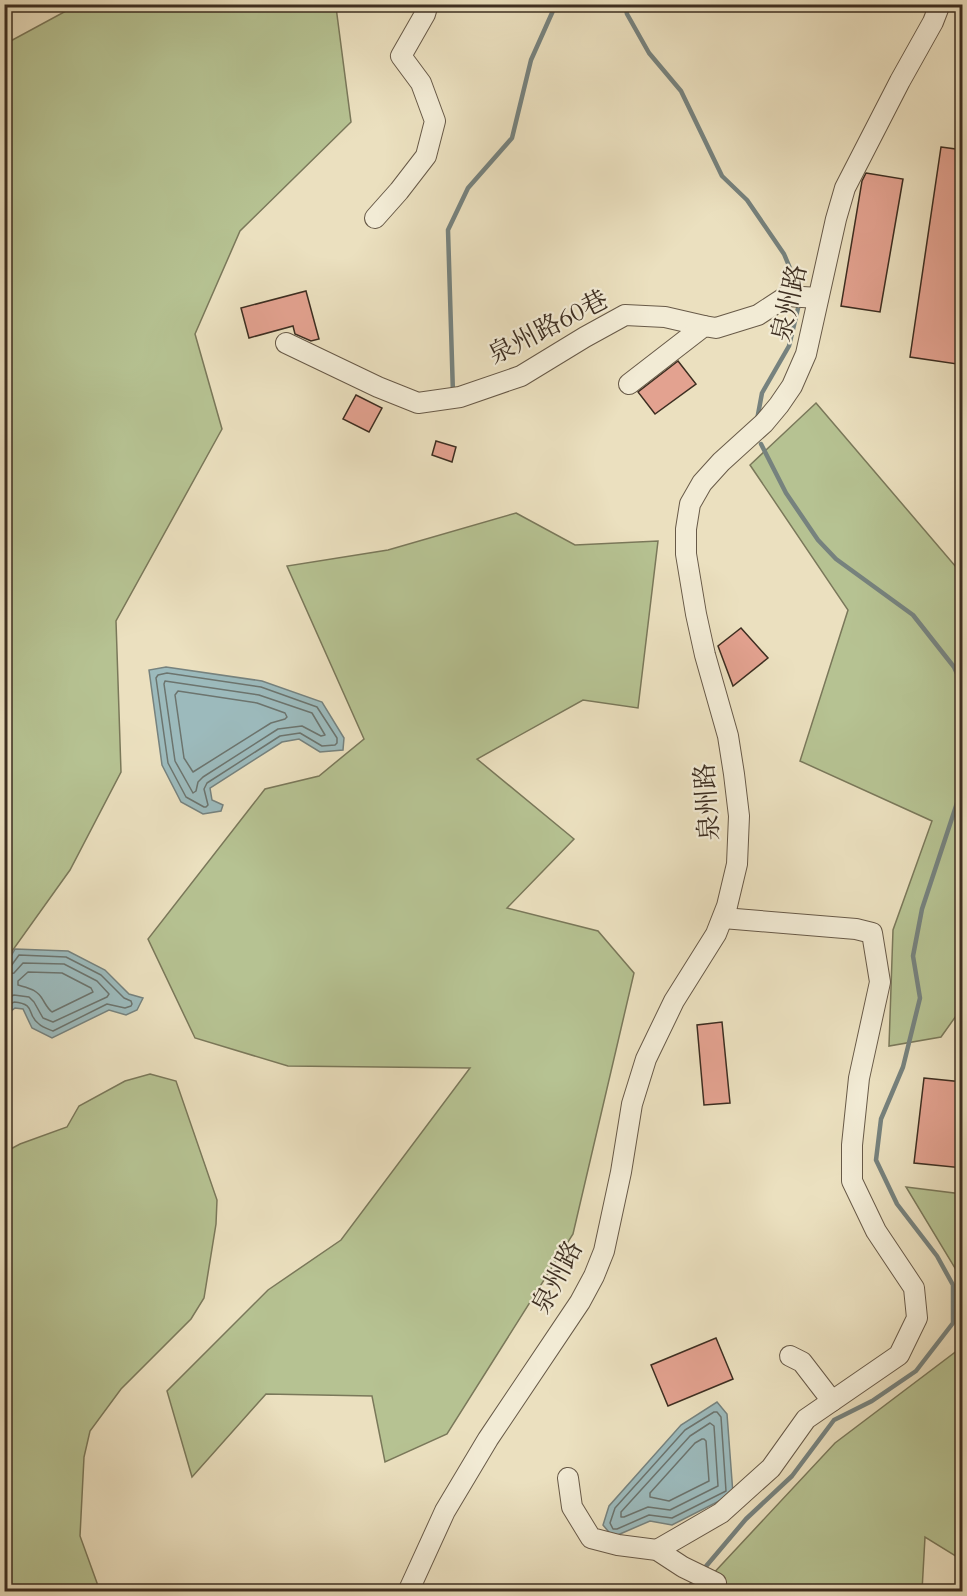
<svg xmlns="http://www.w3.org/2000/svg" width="967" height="1596" font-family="Cardo,'Noto Serif TC',serif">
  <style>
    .green { fill: #b6c292; stroke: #7a785a; stroke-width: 1.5 }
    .water { fill: #9cbabc; stroke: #76827e; stroke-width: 1.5 }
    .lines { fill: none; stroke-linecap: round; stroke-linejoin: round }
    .shore { stroke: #6c746e; stroke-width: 1.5 }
    .stream { stroke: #76827e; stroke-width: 4.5 }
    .building { fill: #e3a290; stroke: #3d2e21; stroke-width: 1.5 }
    .minor-casing { stroke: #685a48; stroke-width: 22 }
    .minor { stroke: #f2ebd5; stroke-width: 20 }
    .labels { text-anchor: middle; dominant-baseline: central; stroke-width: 4.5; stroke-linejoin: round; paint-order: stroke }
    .street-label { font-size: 26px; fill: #3d2e21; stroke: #f2ebd5 }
  </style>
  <rect width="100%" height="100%" fill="#ebe0bf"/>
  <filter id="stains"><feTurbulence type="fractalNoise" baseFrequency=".00333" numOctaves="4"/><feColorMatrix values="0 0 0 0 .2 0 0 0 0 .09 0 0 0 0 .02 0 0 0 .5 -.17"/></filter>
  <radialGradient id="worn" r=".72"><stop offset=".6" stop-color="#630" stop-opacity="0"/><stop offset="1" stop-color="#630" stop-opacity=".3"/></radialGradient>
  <g class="green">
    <path d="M77 5H341L336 7 351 122 240 231 195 334 222 429 116 621 121 772 70 870 5 961V44Z"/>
    <path d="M816 403 962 574V1002L961 1009 941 1037 889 1046 893 930 932 821 800 761 848 610 750 465Z"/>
    <path d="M516 513 575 545 658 541 638 708 583 700 477 759 574 839 507 908 598 931 634 973 573 1234 447 1434 385 1462 372 1396 266 1394 192 1477 167 1391 268 1290 341 1240 470 1068 288 1066 195 1038 148 939 265 789 319 776 364 739 287 566 388 550Z"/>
    <path d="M150 1074 176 1081 217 1200 216 1224 204 1298 191 1319 121 1389 90 1431 84 1457 80 1536 97 1583 98 1591H5V1152L20 1144 67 1127 79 1106 125 1081Z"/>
    <path d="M906 1187 962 1194V1309L961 1278Z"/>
    <path d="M962 1347V1560L925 1537 922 1591 696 1592 835 1443Z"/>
  </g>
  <g class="water">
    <path d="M166 667 262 681 322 702 344 738 343 750 320 752 299 739 282 742 210 788 212 800 223 805 221 811 203 814 181 802 162 765 149 670Z"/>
    <path d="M15 949 68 951 105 970 129 994 143 998 137 1010 126 1015 109 1010 52 1038 32 1028 23 1009 15 1008 5 1016V966Z"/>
    <path d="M717 1402 727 1414 733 1494 672 1525 650 1521 613 1537 603 1525 609 1506 681 1425Z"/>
  </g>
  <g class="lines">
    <g class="shore">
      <path d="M167 673 261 687 317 707 337 738V743L335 745 322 746 300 733 280 736 207 783 204 789 208 805 206 807H204L186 797 168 763 156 678 158 675Z"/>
      <path d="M165 681 259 695 312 713 325 735 321 736 302 726 278 729 203 777 198 782 196 791 193 793 175 761 164 684Z"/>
      <path d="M178 691 257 703 285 713 287 717 285 719 271 723 193 772 184 758 175 695Z"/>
      <path d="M4 968 11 966 19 955 66 957 101 975 124 998 131 1001 132 1004 131 1006 125 1008 107 1004 53 1031C48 1029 42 1027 39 1024 26 1015 37 1004 14 1002L4 1009"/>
      <path d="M28 972 62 973 91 988 93 992 52 1012C48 1009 46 1005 43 1000 37 989 28 988 18 985V981Z"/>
      <path d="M4 975 14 973 23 963 64 964 97 981 109 994 107 997 53 1022 43 1018 34 1002 29 997 14 995 4 999"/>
      <path d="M714 1412H717L721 1417 726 1491 672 1518 649 1515 617 1529H613L610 1523 615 1508 685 1430Z"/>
      <path d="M710 1423 714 1426 718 1486 670 1510 648 1507 624 1517H621V1512L690 1436Z"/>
      <path d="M702 1439H704L706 1441 709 1481 669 1501 650 1497V1493L695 1443Z"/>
    </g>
    <g class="stream">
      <path d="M625 4 627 14 649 53 681 91 722 176 747 200 784 254 800 292"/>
      <path d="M453 394 448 230 468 188 512 138 531 60 556 4"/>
      <path d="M757 420 762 393 789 346 799 304"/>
      <path d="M761 444 786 493 818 540 836 559 913 615 954 667 962 684"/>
      <path d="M702 1571 746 1519 792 1476 834 1420 872 1401 916 1371 953 1323V1285L937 1256 897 1204 876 1160 881 1119 903 1067 920 998 913 956 922 909 962 788"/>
      <path d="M685 1592 695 1580"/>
    </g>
  </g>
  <g class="building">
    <path d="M941 147 963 150V329L957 364 910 357Z"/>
    <path d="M866 173 903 179 880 312 841 306 862 181Z"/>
    <path d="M306 291 319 339 311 341 295 334 293 326 249 338 241 308Z"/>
    <path d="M678 361 696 384 655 414 638 392Z"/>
    <path d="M356 395 382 408 369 432 343 419Z"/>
    <path d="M436 441 456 447 452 462 432 455Z"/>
    <path d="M741 628 768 658 733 686 718 646Z"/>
    <path d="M722 1022 730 1103 704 1105 697 1025Z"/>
    <path d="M924 1078 963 1082V1168L914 1163Z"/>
    <path d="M716 1338 733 1379 668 1406 651 1365Z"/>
  </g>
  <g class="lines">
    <g class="minor-casing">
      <g id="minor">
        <path d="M375 218 399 191 426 156 435 121 421 83 401 56 425 14 428 4"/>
        <path d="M286 343 378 387 418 403 460 397 521 376 585 337 625 315 665 317 704 326"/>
        <path d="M629 384 704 326 716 328 758 315 787 296 818 298"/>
        <path d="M790 1356 802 1362 832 1401"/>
        <path d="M568 1478 572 1507 591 1538 618 1545 657 1550 683 1567 716 1583"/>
        <path d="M657 1550 721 1513 771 1468 806 1419 899 1355 917 1318 914 1288 876 1231 852 1181V1145L859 1078 880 982 872 933 856 929 723 918"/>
        <path d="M408 1592 445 1511 488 1439 580 1302 594 1276 604 1251 621 1172 632 1104 646 1059 674 1001 716 934 727 906 737 864 739 816 734 774 728 736 705 655 696 614 686 554V529L690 504 702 483 721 462 764 423 779 405 792 386 806 354 836 219 845 188 900 81 933 22 940 4"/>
      </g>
    </g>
    <use href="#minor" class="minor"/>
  </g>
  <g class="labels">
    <g class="street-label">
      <text transform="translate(789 303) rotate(-77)">泉州路</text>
      <text transform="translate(548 327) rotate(-27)">泉州路60巷</text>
      <text transform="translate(707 802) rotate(-94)">泉州路</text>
      <text transform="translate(557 1277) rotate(-62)">泉州路</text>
    </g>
  </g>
  <rect width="967" height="1596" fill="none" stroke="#ebe0bf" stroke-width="24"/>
  <rect x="6" y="6" width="955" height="1584" fill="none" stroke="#3d2e21" stroke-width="3"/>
  <rect x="12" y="12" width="943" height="1572" fill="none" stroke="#3d2e21" stroke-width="1.5"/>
  <rect width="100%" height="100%" filter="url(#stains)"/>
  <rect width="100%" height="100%" fill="url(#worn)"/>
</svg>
